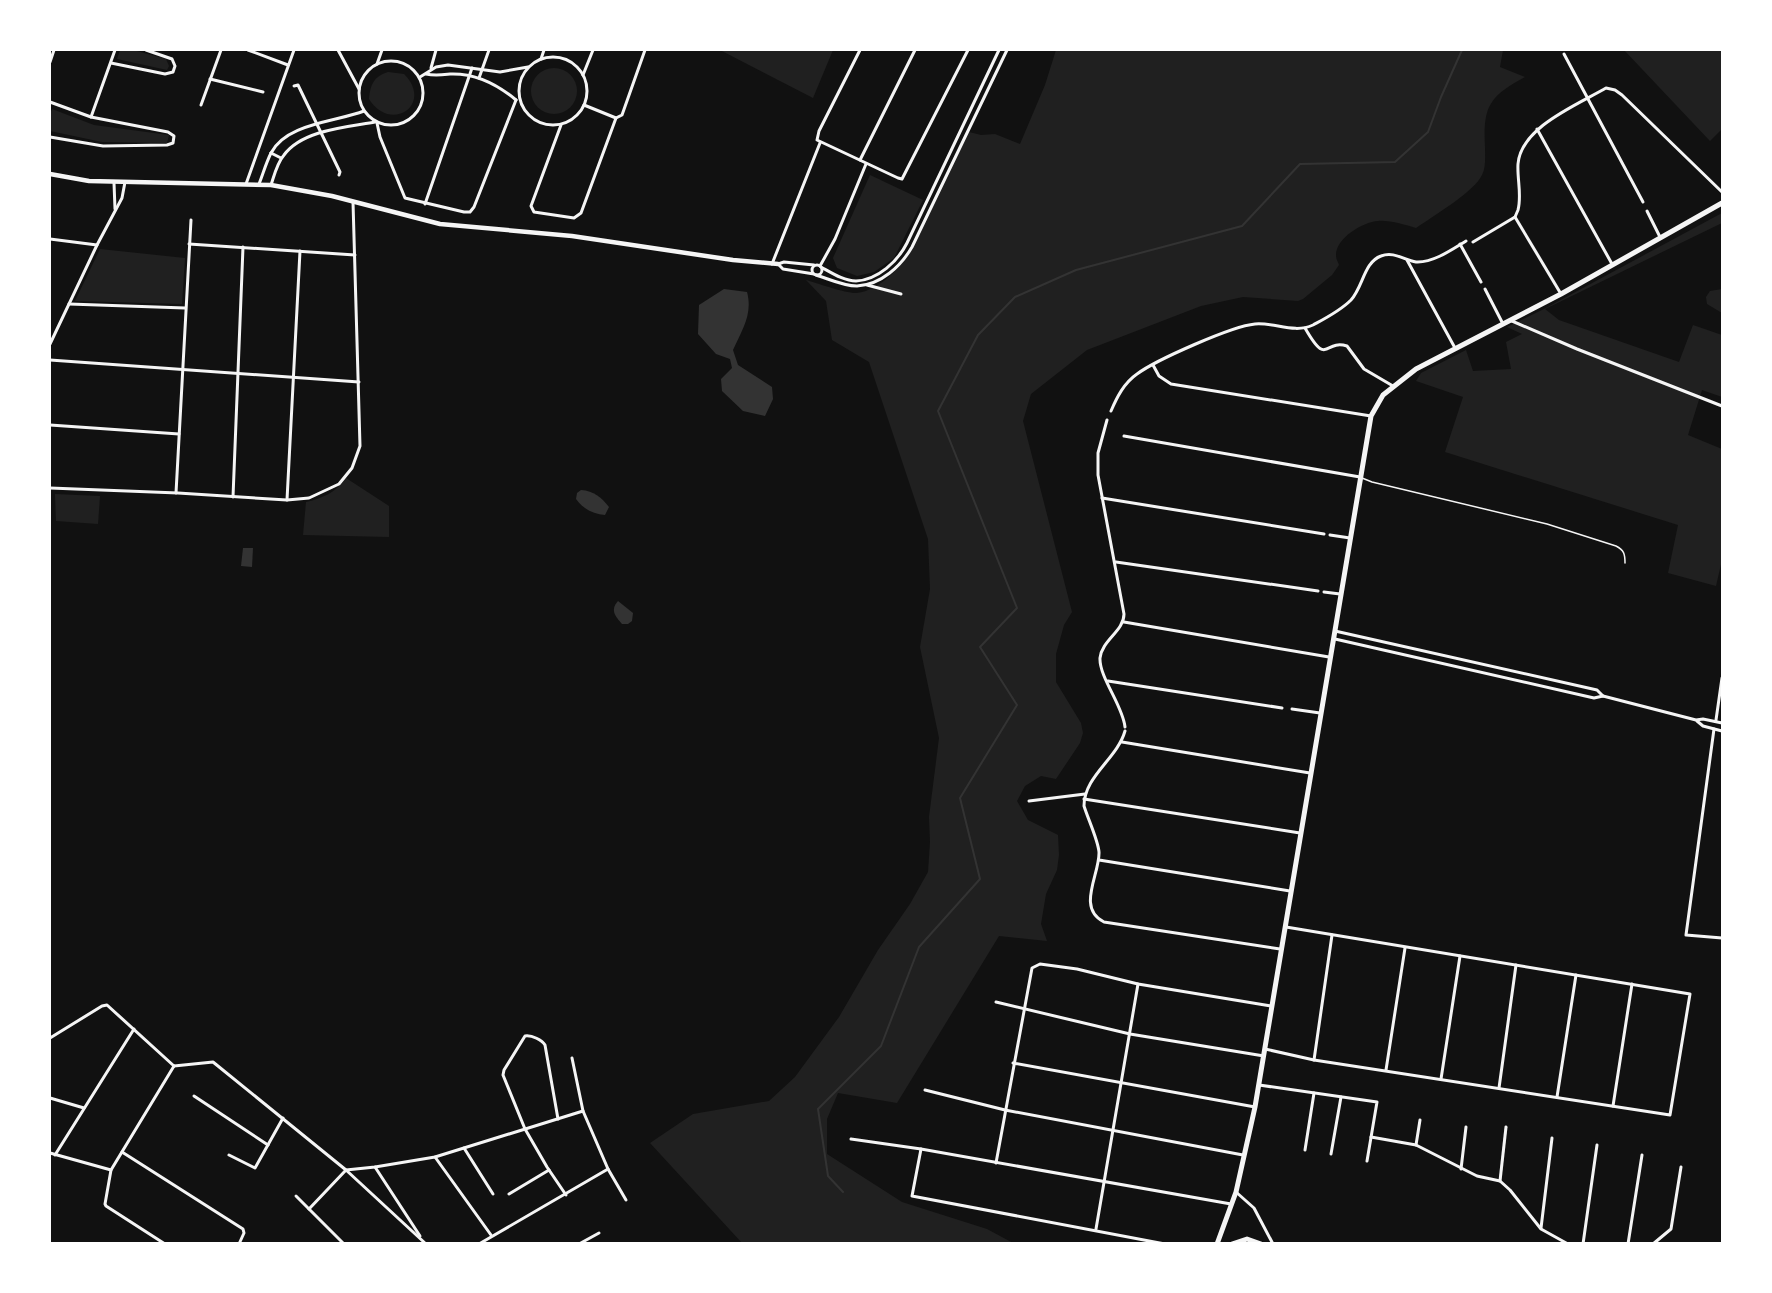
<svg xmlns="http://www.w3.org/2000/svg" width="1772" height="1293" font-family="Mulish,sans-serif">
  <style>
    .green { fill: #202020 }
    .water { fill: #333 }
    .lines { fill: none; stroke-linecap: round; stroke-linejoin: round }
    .stream { stroke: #333; stroke-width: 2 }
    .service { stroke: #f5f5f5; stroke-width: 1.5 }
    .minor { stroke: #f5f5f5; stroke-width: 3 }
    .tertiary { stroke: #f5f5f5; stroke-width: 4.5 }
    .primary { stroke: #f5f5f5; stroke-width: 5 }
  </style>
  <rect width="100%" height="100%" fill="#111"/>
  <g class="green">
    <path d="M120 50H133L166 59 169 66 167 70 117 59Z"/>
    <path d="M720 50H833L813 98Z"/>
    <path d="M1056 50H1503L1500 67 1525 77C1488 97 1483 107 1485 148 1485 157 1486 167 1482 175 1475 191 1432 217 1416 228 1405 225 1390 220 1378 221 1362 222 1335 239 1336 256 1336 259 1338 262 1339 265L1332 275 1303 299 1298 301 1243 297 1201 306 1087 350 1031 394 1023 421 1072 612 1064 625 1056 654V682L1081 723 1083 733 1080 743 1056 779 1041 776 1025 786 1017 801 1028 820 1058 835 1059 855 1057 870 1046 894 1041 924 1047 941 999 936 897 1103 838 1093 827 1119V1154L902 1202 987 1229 1013 1243H742L650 1143 693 1114 769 1101 795 1077 839 1017 878 950 910 904 928 872 930 842 929 817 939 738 920 647 930 589 928 539 869 362 832 340 826 301 806 280C817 283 847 294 857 293 879 290 897 271 908 254L969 132 981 135 995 134 1020 144 1045 85Z"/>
    <path d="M1624 50H1722V129L1710 141Z"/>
    <circle cx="554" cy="91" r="23"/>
    <path d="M388 72 404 74C434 104 391 134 369 99 370 85 374 76 388 72Z"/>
    <path d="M52 109 94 125 169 135 167 143 102 142 50 131V114Z"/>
    <path d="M870 175 923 200 894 258 874 272 857 276 837 268 833 258Z"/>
    <path d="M1722 213V223L1545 309 1559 320 1679 362 1693 325 1722 335V397L1702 390 1688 435 1722 449V560L1716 586 1668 573 1678 525 1445 452 1463 397 1416 381 1421 373 1466 350 1473 371 1511 369 1506 342 1522 334 1507 327 1544 309Z"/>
    <path d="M100 249 185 258 182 304 75 301Z"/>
    <path d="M1722 289V313L1707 304 1706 297 1710 291Z"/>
    <path d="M346 478 389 506V537L303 535 306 502C323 498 335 493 346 478Z"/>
    <path d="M55 494 100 496 98 524 56 521Z"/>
  </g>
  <g class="water">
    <path d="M724 289 747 292C753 314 742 330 733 350L738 365 772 387 773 399 765 416 743 411 722 391 721 379 732 368 730 359 716 354 698 334 699 305Z"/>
    <path d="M581 490C594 491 601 497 609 507L605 515C593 514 583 509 576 499L577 493Z"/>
    <path d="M243 548H253L252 567 241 566Z"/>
    <path d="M618 601 633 613 632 621 628 624H622C615 616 610 610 618 601Z"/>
  </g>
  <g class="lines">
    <path class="stream" d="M843 1192 828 1176 818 1109 881 1046 919 947 980 879 960 798 1017 705 980 647 1017 608 938 411 978 335 1015 297 1076 270 1242 226 1300 164 1395 162 1428 132 1441 97 1462 50"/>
    <path class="service" d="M1362 478 1372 482 1547 524 1616 546C1624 550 1625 554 1625 563"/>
    <g class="minor">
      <path d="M248 50 288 65"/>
      <path d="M338 50 359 89"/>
      <path d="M860 50 819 131 817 140 898 178 902 179 968 50"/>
      <path d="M1564 54 1643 202"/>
      <circle cx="553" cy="91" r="34"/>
      <path d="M541 59 544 50"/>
      <circle cx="391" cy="93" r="32"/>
      <path d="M50 62 54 50"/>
      <path d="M111 63 165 74 173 72 175 66 172 59 146 50"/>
      <path d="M377 64 382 50"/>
      <path d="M431 68 436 50"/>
      <path d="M426 74C435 76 441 75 450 74 476 73 497 84 516 100"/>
      <path d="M583 75 593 50"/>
      <path d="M420 77 436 67 448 65 500 72 528 67"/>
      <path d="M479 78 489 50"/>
      <path d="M210 79 263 92"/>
      <path d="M294 86 298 85 340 172 339 175"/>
      <path d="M50 102 91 117 168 132 174 136 173 143 167 145 103 146 50 137"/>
      <path d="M201 105 221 50"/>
      <path d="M584 105 616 118"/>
      <path d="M91 117 115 50"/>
      <path d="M377 123 380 137 405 198 464 212H470L474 207 516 100"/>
      <path d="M561 125 531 206 534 212 574 218 581 213 616 118 622 115 645 50"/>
      <path d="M1537 129 1612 264"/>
      <path d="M271 153 281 158"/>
      <path d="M860 160 915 50"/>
      <path d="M114 183 115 209"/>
      <path d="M246 184 294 50"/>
      <path d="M259 184C263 174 266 163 271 153 286 123 336 122 364 111"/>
      <path d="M271 185C274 176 277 163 284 155 302 130 347 127 375 122"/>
      <path d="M425 204 472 68"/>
      <path d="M1647 211 1660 237"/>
      <path d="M1515 217 1561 294"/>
      <path d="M50 239 97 245"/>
      <path d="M1473 242 1515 217 1518 210C1522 195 1517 179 1518 164 1521 127 1577 105 1606 88L1615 90 1622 95 1722 192"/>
      <path d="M189 244 355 255"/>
      <path d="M1460 244 1481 282"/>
      <path d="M1407 260 1455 348"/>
      <path d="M772 264 820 143"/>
      <path d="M778 264 783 269 814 274"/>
      <path d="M778 264 784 262 814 265"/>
      <circle cx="817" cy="270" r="5"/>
      <path d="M820 266 835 239 866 164"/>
      <path d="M821 267C832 273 844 281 856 281 878 280 898 261 907 243L999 50"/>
      <path d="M816 275C829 279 843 286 857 286 881 285 901 266 912 247L1007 50"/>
      <path d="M867 285 901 294"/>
      <path d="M1485 289 1503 324"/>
      <path d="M69 304 185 308"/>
      <path d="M1512 321 1577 349 1722 406"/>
      <path d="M1305 328C1328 368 1323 339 1347 346L1364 369 1393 386"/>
      <path d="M50 344 97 245 122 198 125 182"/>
      <path d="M50 360 359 382"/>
      <path d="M1153 365 1159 376 1171 384 1371 416"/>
      <path d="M1111 411C1117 397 1124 383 1137 374 1156 360 1232 326 1255 324 1274 322 1294 334 1313 325 1326 318 1340 311 1351 300 1363 287 1364 262 1381 256 1394 251 1404 260 1416 262 1433 263 1453 249 1466 241"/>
      <path d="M1107 420 1098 453V475L1124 614C1124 631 1102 640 1100 658 1099 677 1123 706 1125 727"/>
      <path d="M50 425 179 434"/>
      <path d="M1124 436 1360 477"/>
      <path d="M50 488 178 493 287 500 309 498 339 484 352 468 360 446 353 202"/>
      <path d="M176 493 191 220"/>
      <path d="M233 497 243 247"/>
      <path d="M1102 498 1324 534"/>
      <path d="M287 500 300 251"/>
      <path d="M1330 535 1350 538"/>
      <path d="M1116 562 1318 591"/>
      <path d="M1324 592 1340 594"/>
      <path d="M1124 622 1329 657"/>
      <path d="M1335 631 1597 690 1603 696"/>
      <path d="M1335 639 1594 698 1603 696 1696 720 1703 719 1722 723"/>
      <path d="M1108 681 1282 708"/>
      <path d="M1292 709 1320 713"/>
      <path d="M1716 720 1722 678"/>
      <path d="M1697 721 1703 726 1722 731"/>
      <path d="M1714 729 1686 935 1722 938"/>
      <path d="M1125 731C1117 759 1084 776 1084 806 1088 819 1098 840 1099 852 1100 874 1076 908 1104 922L1280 949"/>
      <path d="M1122 742 1310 773"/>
      <path d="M1084 799 1300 833"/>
      <path d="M1029 801 1085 794"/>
      <path d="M1099 860 1290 891"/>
      <path d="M996 1002 1130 1034 1264 1056"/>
      <path d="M50 1038 102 1006 107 1005 174 1066"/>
      <path d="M1265 1049 1314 1060 1670 1115 1690 994 1286 927"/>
      <path d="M572 1058 583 1111 608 1169 626 1200"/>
      <path d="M1314 1060 1332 935"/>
      <path d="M1013 1063 1255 1107"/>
      <path d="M174 1066 213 1062 346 1170 426 1244"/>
      <path d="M1386 1070 1405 948"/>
      <path d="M1441 1079 1460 956"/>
      <path d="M1259 1085 1377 1102 1367 1161"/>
      <path d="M1499 1088 1516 965"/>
      <path d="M925 1090 1005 1110 1243 1155"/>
      <path d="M194 1096 268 1145"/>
      <path d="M1557 1097 1576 975"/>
      <path d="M50 1098 84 1108"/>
      <path d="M1613 1106 1632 984"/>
      <path d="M558 1119 545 1045C542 1040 532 1035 525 1036L504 1070 503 1075 525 1129 547 1167 566 1195"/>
      <path d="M1371 1137 1416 1145 1477 1176 1500 1181 1510 1190 1541 1229 1568 1244"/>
      <path d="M851 1139 921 1149 1231 1204"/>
      <path d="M1416 1145 1420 1120"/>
      <path d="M464 1148 493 1194"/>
      <path d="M921 1149 912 1196 1165 1244"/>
      <path d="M1305 1150 1314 1093"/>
      <path d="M122 1152 243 1229 244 1233 239 1244"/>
      <path d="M50 1153 111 1170"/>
      <path d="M1331 1154 1341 1097"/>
      <path d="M55 1155 134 1029"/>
      <path d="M229 1155 255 1168 283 1118"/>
      <path d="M435 1157 491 1235"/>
      <path d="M996 1163 1032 968 1040 964 1077 969 1138 984 1271 1006"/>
      <path d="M375 1167 420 1236"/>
      <path d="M1461 1169 1466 1127"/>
      <path d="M1500 1181 1506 1127"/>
      <path d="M1236 1192 1254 1208 1273 1244"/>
      <path d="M509 1194 549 1170"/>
      <path d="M296 1196 344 1244"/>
      <path d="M309 1209 346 1170 375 1167 435 1157 583 1111"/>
      <path d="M1541 1228 1552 1138"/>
      <path d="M1096 1229 1138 984"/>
      <path d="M165 1244 106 1206 105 1204 111 1170 174 1066"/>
      <path d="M479 1244 608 1169"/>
      <path d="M579 1244 599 1233"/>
      <path d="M1583 1244 1597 1145"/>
      <path d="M1628 1244 1642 1155"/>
      <path d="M1653 1244 1671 1229 1681 1167"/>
    </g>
    <path class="tertiary" d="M50 174 89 181 271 185 332 196 440 224 572 236 733 260 778 264"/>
    <g class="primary">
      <path d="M1217 1244 1236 1192 1255 1107 1371 416 1383 395 1416 369 1561 294 1722 203"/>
      <path d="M1232 1244 1247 1239 1261 1244"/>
    </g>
  </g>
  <rect width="1772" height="1293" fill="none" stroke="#ffffff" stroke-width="102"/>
</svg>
